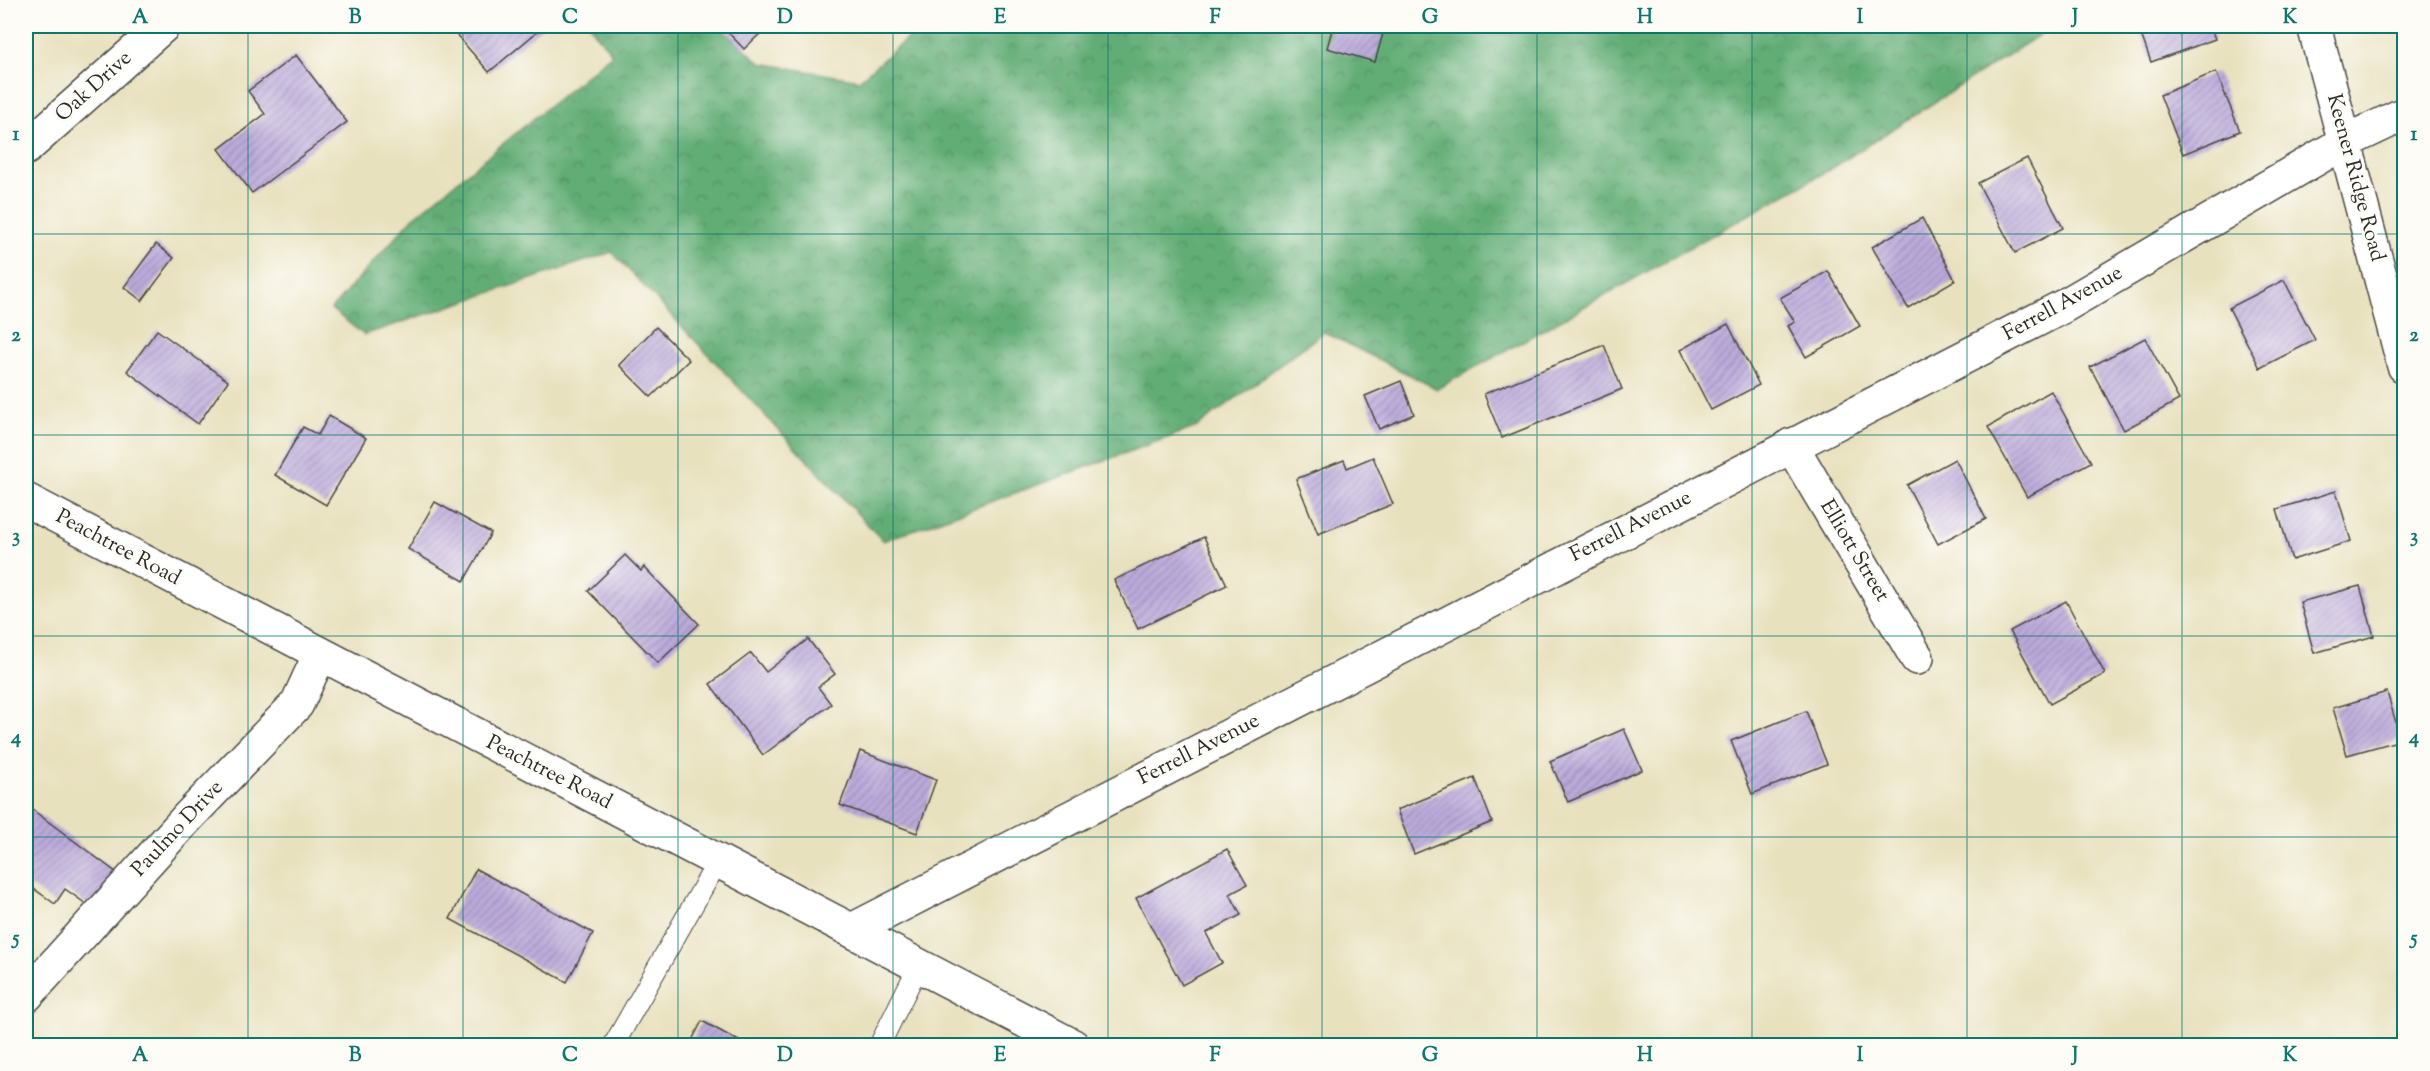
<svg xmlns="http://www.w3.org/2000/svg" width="2430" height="1071" font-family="'Sorts Mill Goudy',serif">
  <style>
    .forest { fill: url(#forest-crowns); stroke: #466c50; stroke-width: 1.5 }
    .building { fill: url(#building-hatch) }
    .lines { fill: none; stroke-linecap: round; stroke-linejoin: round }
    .service-casing { stroke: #474641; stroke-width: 22 }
    .minor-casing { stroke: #474641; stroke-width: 36 }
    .tertiary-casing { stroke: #474641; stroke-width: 36 }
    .service { stroke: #fff; stroke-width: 20 }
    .minor { stroke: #fff; stroke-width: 33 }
    .tertiary { stroke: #fff; stroke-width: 33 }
    .grid { fill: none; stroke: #0f766e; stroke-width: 1.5; stroke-opacity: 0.55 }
    .labels { text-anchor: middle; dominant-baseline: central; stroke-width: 6; stroke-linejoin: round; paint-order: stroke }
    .street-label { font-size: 21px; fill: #2b2b2b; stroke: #fdfcf7 }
    .neatline { fill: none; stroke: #0f766e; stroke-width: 2 }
    .grid-label { font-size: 20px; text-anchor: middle; font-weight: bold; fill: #0f766e }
  </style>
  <defs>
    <pattern id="forest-crowns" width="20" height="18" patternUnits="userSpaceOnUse" patternTransform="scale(1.5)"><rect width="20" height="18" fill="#62ad76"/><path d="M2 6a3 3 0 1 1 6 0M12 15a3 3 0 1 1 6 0" fill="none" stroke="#518d61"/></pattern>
    <pattern id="building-hatch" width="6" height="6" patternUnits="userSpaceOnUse" patternTransform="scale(1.5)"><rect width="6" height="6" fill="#bcabdb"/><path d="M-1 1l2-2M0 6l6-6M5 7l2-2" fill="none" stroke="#998bb2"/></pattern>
  </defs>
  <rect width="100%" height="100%" fill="#fdfcf7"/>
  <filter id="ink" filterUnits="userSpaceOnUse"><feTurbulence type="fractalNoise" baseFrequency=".0167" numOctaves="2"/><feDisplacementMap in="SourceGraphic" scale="12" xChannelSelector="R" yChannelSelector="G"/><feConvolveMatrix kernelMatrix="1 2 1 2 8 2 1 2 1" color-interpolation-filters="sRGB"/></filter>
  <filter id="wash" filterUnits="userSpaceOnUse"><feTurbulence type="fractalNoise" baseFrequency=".008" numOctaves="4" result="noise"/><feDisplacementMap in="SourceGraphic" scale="24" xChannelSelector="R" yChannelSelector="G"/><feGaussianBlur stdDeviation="1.35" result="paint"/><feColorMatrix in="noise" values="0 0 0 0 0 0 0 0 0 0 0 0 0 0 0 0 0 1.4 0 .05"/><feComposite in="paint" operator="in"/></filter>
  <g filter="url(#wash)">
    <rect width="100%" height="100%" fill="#e8e1be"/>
    <path class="forest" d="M590 26H718L761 63 859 80 922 26H2043L2044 32 1829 170 1437 389 1324 332 1197 427 883 541 612 252 364 335 331 309 413 218 612 54Z"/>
    <g id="blocks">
      <g class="building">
        <path d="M463 26H544L489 72 455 33Z"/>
        <path d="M722 26H768L744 49Z"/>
        <path d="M1333 26H1385L1375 62 1327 48Z"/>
        <path d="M2138 26H2210L2215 39 2151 62Z"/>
        <path d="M296 55 347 122 252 193 219 149 265 114 248 91Z"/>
        <path d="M2216 72 2240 131 2183 154 2160 95Z"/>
        <path d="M2027 158 2063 228 2015 253 1978 183Z"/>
        <path d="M1922 218 1955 280 1908 308 1872 247Z"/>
        <path d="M156 244 174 258 142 301 124 287Z"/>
        <path d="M1828 271 1860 326 1806 357 1788 326 1795 322 1780 298Z"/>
        <path d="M2284 280 2315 340 2260 368 2229 308Z"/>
        <path d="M1728 324 1759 385 1711 410 1680 350Z"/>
        <path d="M656 327 689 360 651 397 619 365Z"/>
        <path d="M157 330 228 381 198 424 127 371Z"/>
        <path d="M2145 338 2179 400 2124 430 2090 367Z"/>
        <path d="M1604 345 1622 389 1502 438 1484 394Z"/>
        <path d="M1401 381 1414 414 1379 429 1365 396Z"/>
        <path d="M2051 391 2091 462 2027 497 1988 427Z"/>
        <path d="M329 416 366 438 326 505 275 475 303 427 318 435Z"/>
        <path d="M1373 457 1393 504 1318 534 1296 479 1344 460 1347 468Z"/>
        <path d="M1955 459 1986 519 1938 544 1907 485Z"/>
        <path d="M2336 491 2351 541 2292 560 2277 509Z"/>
        <path d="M435 502 491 533 464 581 408 549Z"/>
        <path d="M1204 537 1227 585 1138 629 1114 580Z"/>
        <path d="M625 555 641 571 644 567 699 624 658 663 588 591Z"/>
        <path d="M2360 586 2374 636 2314 653 2300 602Z"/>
        <path d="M2066 601 2105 674 2050 704 2010 631Z"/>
        <path d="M808 639 835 674 818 687 831 704 763 755 710 684 751 653 766 672Z"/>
        <path d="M2387 692 2401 740 2347 755 2333 708Z"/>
        <path d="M1806 711 1827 764 1752 794 1731 741Z"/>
        <path d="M1624 729 1642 770 1568 802 1550 761Z"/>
        <path d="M860 751 936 780 917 833 840 805Z"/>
        <path d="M1475 778 1492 822 1414 854 1397 810Z"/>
        <path d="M26 805 121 876 96 911 65 889 55 904 26 883Z"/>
        <path d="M1227 849 1247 885 1230 894 1241 915 1206 933 1222 963 1182 985 1136 898Z"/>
        <path d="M476 869 593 933 567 982 450 919Z"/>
        <path d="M702 1021 748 1046H689Z"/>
      </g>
    </g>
  </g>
  <g filter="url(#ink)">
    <use href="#blocks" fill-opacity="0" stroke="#474641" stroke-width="1.5"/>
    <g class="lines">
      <g class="service-casing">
        <g id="service">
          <path d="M613 1046 718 861"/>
          <path d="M879 1046 919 965"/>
        </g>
      </g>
      <g class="minor-casing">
        <g id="minor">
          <path d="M2314 26 2404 366"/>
          <path d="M1791 445 1917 658"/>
          <path d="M852 930 2062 307 2345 142 2404 114"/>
          <path d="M26 996 187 818 297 704 320 654"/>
        </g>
      </g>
      <g class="tertiary-casing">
        <g id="tertiary">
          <path d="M26 148 163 26"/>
          <path d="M26 500 1073 1046"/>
        </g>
      </g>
      <use href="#service" class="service"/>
      <use href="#minor" class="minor"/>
      <use href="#tertiary" class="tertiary"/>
    </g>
  </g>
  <path class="grid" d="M248 26V1046M463 26V1046M678 26V1046M893 26V1046M1108 26V1046M1322 26V1046M1537 26V1046M1752 26V1046M1967 26V1046M2182 26V1046M26 234H2404M26 435H2404M26 636H2404M26 837H2404"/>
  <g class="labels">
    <g class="street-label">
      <text transform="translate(94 87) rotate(-42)">Oak Drive</text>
      <text transform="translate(2355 178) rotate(75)">Keener Ridge Road</text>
      <text transform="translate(2063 304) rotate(-29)">Ferrell Avenue</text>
      <text transform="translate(1631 527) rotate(-27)">Ferrell Avenue</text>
      <text transform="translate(118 548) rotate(28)">Peachtree Road</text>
      <text transform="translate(1854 551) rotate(59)">Elliott Street</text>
      <text transform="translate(1199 750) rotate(-27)">Ferrell Avenue</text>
      <text transform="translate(549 773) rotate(27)">Peachtree Road</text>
      <text transform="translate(178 829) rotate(-47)">Paulmo Drive</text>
    </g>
  </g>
  <rect width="2430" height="1071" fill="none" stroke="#fdfcf7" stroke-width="66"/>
  <rect x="33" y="33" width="2364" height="1005" class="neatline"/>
  <g class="grid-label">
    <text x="140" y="23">A</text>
    <text x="355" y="23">B</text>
    <text x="570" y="23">C</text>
    <text x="785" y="23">D</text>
    <text x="1000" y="23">E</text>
    <text x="1215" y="23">F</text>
    <text x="1430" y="23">G</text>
    <text x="1645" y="23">H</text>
    <text x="1860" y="23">I</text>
    <text x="2075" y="23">J</text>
    <text x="2290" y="23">K</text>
    <text x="16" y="140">1</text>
    <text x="2414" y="140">1</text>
    <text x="16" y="341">2</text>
    <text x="2414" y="341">2</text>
    <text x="16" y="542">3</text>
    <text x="2414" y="542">3</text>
    <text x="16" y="743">4</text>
    <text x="2414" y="743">4</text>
    <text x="16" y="944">5</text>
    <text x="2414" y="944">5</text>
    <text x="140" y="1061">A</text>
    <text x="355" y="1061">B</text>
    <text x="570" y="1061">C</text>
    <text x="785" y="1061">D</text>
    <text x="1000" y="1061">E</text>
    <text x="1215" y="1061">F</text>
    <text x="1430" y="1061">G</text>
    <text x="1645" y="1061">H</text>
    <text x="1860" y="1061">I</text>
    <text x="2075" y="1061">J</text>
    <text x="2290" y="1061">K</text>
  </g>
</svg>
